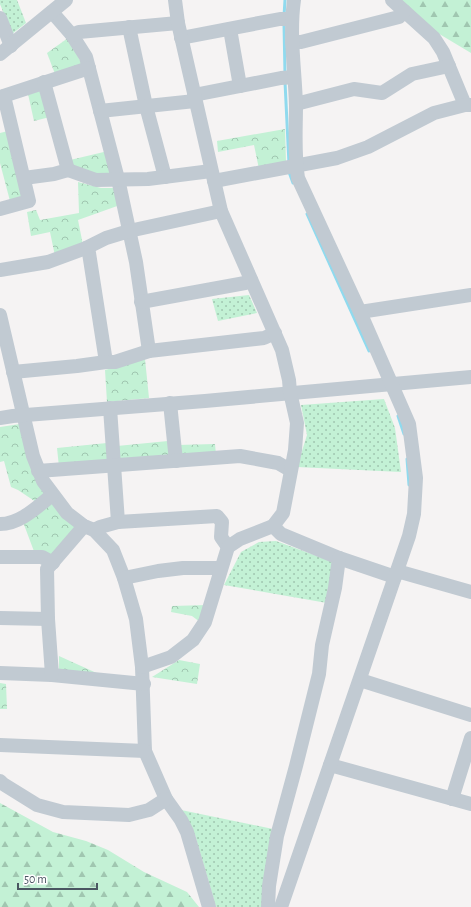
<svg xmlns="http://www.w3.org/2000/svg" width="471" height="907" font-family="'Alegreya Sans',sans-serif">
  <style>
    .grass { fill: url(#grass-dots) }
    .forest { fill: url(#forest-firs) }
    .park { fill: url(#park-crowns) }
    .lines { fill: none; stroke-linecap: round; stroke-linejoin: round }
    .stream { stroke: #90daee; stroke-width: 3 }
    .minor { stroke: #c1cad2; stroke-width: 14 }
  </style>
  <defs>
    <pattern id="grass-dots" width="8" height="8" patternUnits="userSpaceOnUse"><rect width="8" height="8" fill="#c3f1d5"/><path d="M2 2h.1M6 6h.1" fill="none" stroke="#a0c6b0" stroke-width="1.8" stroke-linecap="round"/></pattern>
    <pattern id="forest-firs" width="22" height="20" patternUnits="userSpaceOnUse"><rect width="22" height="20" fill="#c3f1d5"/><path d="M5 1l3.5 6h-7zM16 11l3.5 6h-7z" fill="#a0c6b0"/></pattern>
    <pattern id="park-crowns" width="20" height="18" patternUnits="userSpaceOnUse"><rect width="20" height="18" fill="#c3f1d5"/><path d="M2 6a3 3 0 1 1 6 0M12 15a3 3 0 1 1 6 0" fill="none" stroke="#a0c6b0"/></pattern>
  </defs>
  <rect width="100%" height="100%" fill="#f5f3f3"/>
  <g class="grass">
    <path d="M0 0H17L26 23 12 34 0 4Z"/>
    <path d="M249 295 257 313 218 321 212 299Z"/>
    <path d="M384 399 395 428 401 472 297 467 307 435 301 405Z"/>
    <path d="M276 541 336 563 327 603 224 585 241 552 259 542Z"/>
    <path d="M181 810 273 829 266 907H216L195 835Z"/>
  </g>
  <g class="forest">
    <path d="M398 0H471V53L436 32Z"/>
    <path d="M0 803 53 832 86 841 108 850 144 872 187 892 199 907H0Z"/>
  </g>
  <g class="park">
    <path d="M68 38 83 66 55 74 47 53Z"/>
    <path d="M43 90 50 117 34 121 28 94Z"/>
    <path d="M285 129 286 162 259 169 254 145 218 152 217 141Z"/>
    <path d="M8 131 25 197 10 201 0 163V133Z"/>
    <path d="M108 151 114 176 97 177 72 167 70 160Z"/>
    <path d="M78 182 101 188H115L120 205 78 220 83 245 55 256 50 232 31 236 27 212 36 210 40 220 79 213Z"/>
    <path d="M145 359 149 398 107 402 105 370Z"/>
    <path d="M20 424 46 494 36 502 18 490 11 487 4 461 0 462V427Z"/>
    <path d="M168 441 170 457 119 462 117 446Z"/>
    <path d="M107 443 109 462 59 467 57 448Z"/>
    <path d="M215 444 216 455 183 458 177 445Z"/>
    <path d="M49 501 78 527 55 554H35L23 522Z"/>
    <path d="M207 605 200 622 192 616 171 612 172 606Z"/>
    <path d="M59 656 101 675 59 672Z"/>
    <path d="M179 660 200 664 197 684 152 677Z"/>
    <path d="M0 683 6 684 7 709H0Z"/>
  </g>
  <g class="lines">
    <g class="stream">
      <path d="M284 16 285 0"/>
      <path d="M284 24 285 74"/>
      <path d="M285 82 289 164"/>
      <path d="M289 172 293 183"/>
      <path d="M307 214 369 351"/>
      <path d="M398 416 404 434"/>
      <path d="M407 459 409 485"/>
    </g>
    <g class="minor">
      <path d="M392 0 434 38 443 52 465 105"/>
      <path d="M52 12 72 35 86 57 118 179 136 262 149 351 264 338 275 333"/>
      <path d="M0 18 11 46"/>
      <path d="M129 27 146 106 165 177"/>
      <path d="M230 29 240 86"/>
      <path d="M72 35 79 32 178 23"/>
      <path d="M181 38 280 19H291"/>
      <path d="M292 42H301L399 17 404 11"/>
      <path d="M0 54 66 0"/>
      <path d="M194 95 281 78 294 77"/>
      <path d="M0 97 89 68"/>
      <path d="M296 104 354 89 382 93 412 74 449 66"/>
      <path d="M100 111 195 101"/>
      <path d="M68 170 96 180 148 179 211 171"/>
      <path d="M24 178 54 174 68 170 44 82"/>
      <path d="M214 181 337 158 368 147 434 113 465 105H471"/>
      <path d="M0 209 29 201 4 96"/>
      <path d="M86 248 89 253 106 362H115L149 351"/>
      <path d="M0 270 48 262 86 248 106 238 129 231 221 211"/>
      <path d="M141 302 245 283 251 280"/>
      <path d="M360 312 471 295"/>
      <path d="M0 315 33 456 43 481 67 513 84 526 94 530 113 550 124 578 136 619 142 667 145 751 166 799 181 820 187 832 209 907"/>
      <path d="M13 372 77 366 106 362"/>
      <path d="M170 403 176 461"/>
      <path d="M110 408 118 522"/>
      <path d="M0 418 13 416 205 401 471 377"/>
      <path d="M38 471 240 456 278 463 290 470"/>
      <path d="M0 524C20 524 37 507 52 495"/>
      <path d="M273 526 281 534 339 558 395 577"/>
      <path d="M94 530 100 527 118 522 217 516 222 522 221 537 228 547"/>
      <path d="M0 557H42L53 563"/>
      <path d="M397 571 471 592"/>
      <path d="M124 578 158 571 183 568H221"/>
      <path d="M0 618 48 619"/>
      <path d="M142 667 171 657 193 640 205 622 228 547 240 539 273 526 283 513 295 450 297 423 290 392 289 380 282 350 221 211 178 23 175 0"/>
      <path d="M0 673 52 675 144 684"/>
      <path d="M52 675 48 619 47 569 84 526"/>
      <path d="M360 680 471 715"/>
      <path d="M0 745 145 751"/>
      <path d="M330 765 471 804"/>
      <path d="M0 781 3 784 37 805 63 812 129 815 149 810 166 799"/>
      <path d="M452 799 471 738"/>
      <path d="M268 907 269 886 277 836 296 766 319 674 322 645 335 588 339 558"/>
      <path d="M281 907 409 536 414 514 416 478 409 424 360 312 298 178C294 154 296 129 296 105 295 70 289 35 294 0"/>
    </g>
  </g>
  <path d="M18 883v6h79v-6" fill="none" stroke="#4a5661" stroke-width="2"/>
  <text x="24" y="883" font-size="12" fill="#4a5661" stroke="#ffffff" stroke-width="3" paint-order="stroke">50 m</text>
</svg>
